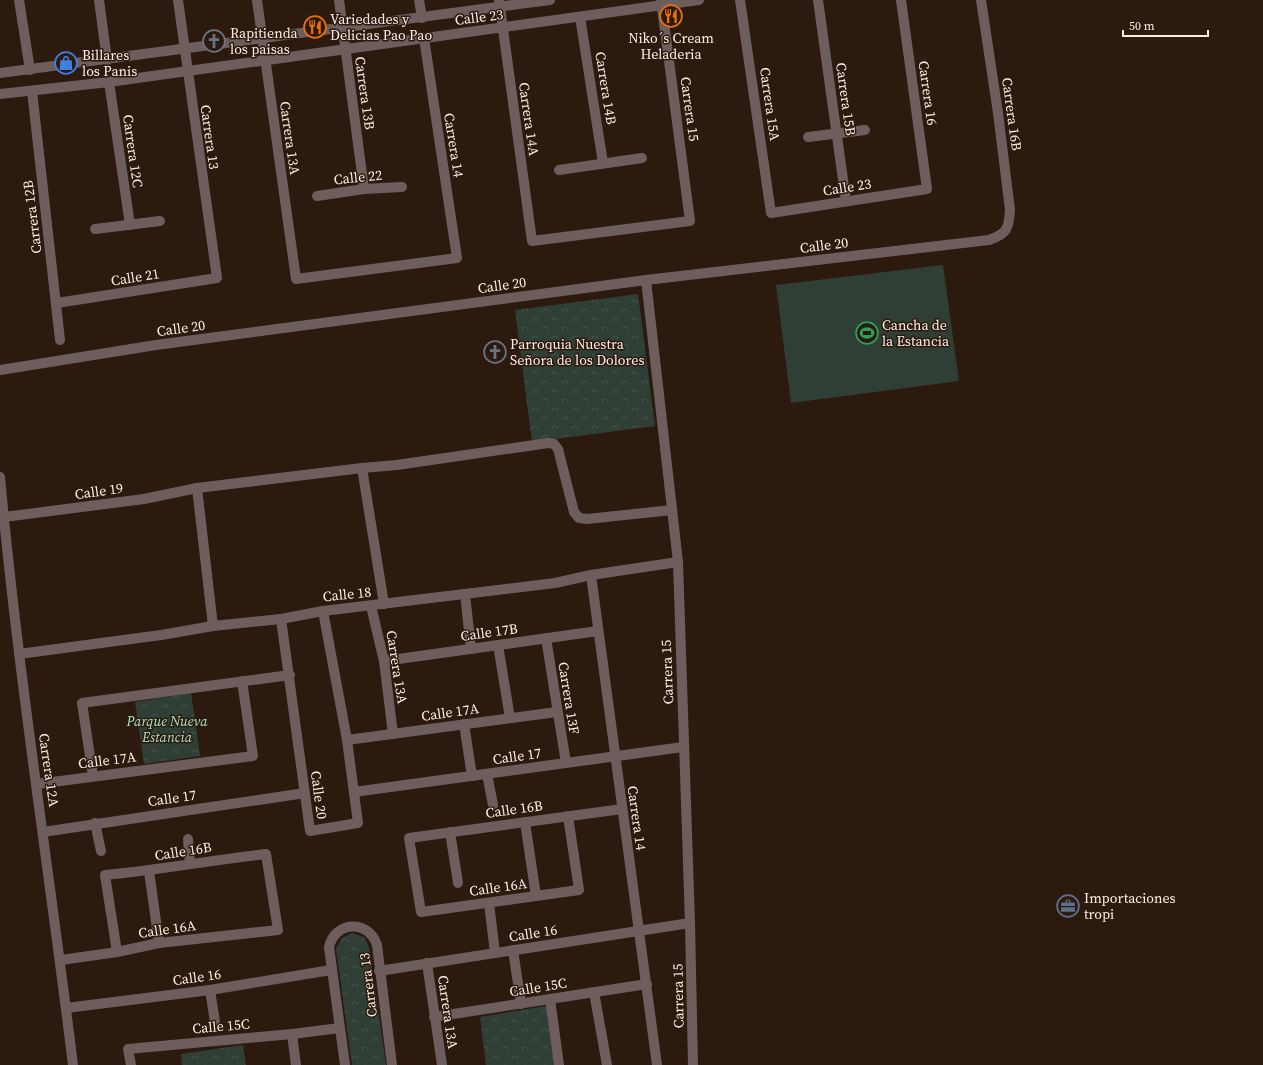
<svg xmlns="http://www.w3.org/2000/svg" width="1263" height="1065" font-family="'Source Serif 4',serif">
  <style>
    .park { fill: url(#park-crowns) }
    .garden { fill: #2f3f36 }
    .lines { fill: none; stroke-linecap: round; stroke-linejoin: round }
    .street { stroke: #6d5e5d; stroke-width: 10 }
    .labels { text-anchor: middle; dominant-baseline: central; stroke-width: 3; stroke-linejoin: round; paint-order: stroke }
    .street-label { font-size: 14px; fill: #faece5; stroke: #2d1a0f }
    .poi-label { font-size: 14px; fill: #faece5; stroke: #2d1a0f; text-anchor: start }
    .park-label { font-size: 14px; font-style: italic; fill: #a8e1c0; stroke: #2d1a0f }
  </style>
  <defs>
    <pattern id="park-crowns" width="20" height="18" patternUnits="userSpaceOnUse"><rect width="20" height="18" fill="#2f3f36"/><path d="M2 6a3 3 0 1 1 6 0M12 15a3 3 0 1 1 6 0" fill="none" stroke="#445249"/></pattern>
  </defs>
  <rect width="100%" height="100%" fill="#2d1a0f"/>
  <g class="park">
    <path d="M638 294 655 426 532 442 515 310Z"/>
    <path d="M191 693 200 756 144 764 135 702Z"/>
    <path d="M352 933 364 937 369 947 386 1065H352L336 949 342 938Z"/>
    <path d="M546 1006 554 1065H486L480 1017Z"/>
    <path d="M243 1045 246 1065H182L181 1054Z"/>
  </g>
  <path class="garden" d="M943 265 959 381 791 403 776 285Z"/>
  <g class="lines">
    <g class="street">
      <path d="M19 0 30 70"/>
      <path d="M99 0 107 60"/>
      <path d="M257 0 296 279 457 258 424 38"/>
      <path d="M339 0 364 189"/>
      <path d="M419 0 422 18"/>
      <path d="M499 0 532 241 690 221 661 0"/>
      <path d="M740 0 771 213 927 189 901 0"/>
      <path d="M818 0 846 201"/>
      <path d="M580 17 603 163"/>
      <path d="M0 73 550 0"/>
      <path d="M109 82 130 225"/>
      <path d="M32 91 60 340"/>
      <path d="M0 94 109 82 699 0"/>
      <path d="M808 137 865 130"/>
      <path d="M559 170 642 158"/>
      <path d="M317 196 364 189 402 187"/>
      <path d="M95 229 160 221"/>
      <path d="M646 280 678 562 690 923 693 1065"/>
      <path d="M57 303 217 278 178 0"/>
      <path d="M0 370 156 345 646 280 989 240C1007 234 1009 228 1010 210L998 113 981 0"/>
      <path d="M362 468 384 604"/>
      <path d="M0 477C18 674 49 869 73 1065"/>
      <path d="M197 488 213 626"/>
      <path d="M4 517 144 499 197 488 362 468 397 465 548 443 554 444 558 449 574 512 579 518 587 519 672 510"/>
      <path d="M591 575 657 1065"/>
      <path d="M465 594 471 649"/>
      <path d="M371 606 384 661 393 734"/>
      <path d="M281 619 310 831 358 823 347 740 323 611"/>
      <path d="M546 638 566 763"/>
      <path d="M498 645 510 718"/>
      <path d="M19 654 161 635 213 626 281 619 323 611 555 583 591 575 678 562"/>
      <path d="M384 661 598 631"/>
      <path d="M464 724 472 776"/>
      <path d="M347 740 557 712"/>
      <path d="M487 774 493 805"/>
      <path d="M93 776 82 703 290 675"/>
      <path d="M37 784 253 756 242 681"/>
      <path d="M354 792 683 747"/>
      <path d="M568 816 579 890 421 912 409 838 622 809"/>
      <path d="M525 822 536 896"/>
      <path d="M95 823 101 851"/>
      <path d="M43 832 305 793"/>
      <path d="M450 832 458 883"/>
      <path d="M188 839 190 863"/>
      <path d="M149 871 159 943"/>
      <path d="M489 903 495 953"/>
      <path d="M513 950 521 1004"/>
      <path d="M61 960 117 952 159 943 278 930 266 854C212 860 159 870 105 875L117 952"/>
      <path d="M427 963 442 1065"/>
      <path d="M379 971 690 923"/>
      <path d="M210 990 215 1022"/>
      <path d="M594 992 607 1065"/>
      <path d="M550 999 559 1065"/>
      <path d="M66 1008 210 990 331 970"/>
      <path d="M434 1017 647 984"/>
      <path d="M292 1034 296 1065"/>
      <path d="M131 1065 128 1049 292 1034 340 1028"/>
      <path d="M345 1065 329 947C335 921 368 919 377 945L392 1065"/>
    </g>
  </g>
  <defs>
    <g id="restaurant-ring" transform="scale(1.15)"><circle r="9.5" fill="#2d1a0f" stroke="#e8710a" stroke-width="1.5"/><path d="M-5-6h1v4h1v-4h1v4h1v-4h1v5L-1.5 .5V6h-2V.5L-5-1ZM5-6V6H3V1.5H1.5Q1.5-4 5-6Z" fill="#e8710a"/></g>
    <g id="church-ring" transform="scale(1.15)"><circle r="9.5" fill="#2d1a0f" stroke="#6b7280" stroke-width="1.5"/><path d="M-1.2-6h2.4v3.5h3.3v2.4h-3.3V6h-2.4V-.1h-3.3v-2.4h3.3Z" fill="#6b7280"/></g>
    <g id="shop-ring" transform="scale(1.15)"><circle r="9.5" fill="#2d1a0f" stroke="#3f7fe0" stroke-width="1.5"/><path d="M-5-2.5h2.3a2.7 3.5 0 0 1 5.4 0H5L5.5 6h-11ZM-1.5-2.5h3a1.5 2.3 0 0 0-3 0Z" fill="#3f7fe0"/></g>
    <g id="stadium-ring" transform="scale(1.15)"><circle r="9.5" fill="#2d1a0f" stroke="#2e9e5b" stroke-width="1.5"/><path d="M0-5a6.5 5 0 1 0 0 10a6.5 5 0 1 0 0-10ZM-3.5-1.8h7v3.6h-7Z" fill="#2e9e5b"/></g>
    <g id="office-ring" transform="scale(1.15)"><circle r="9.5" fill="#2d1a0f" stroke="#5c6f8a" stroke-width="1.5"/><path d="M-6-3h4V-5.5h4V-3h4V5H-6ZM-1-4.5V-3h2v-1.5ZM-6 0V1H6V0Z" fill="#5c6f8a"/></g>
  </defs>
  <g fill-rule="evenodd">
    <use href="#restaurant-ring" x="671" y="16"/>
    <use href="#restaurant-ring" x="315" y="27"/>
    <use href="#church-ring" x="214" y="41"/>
    <use href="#shop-ring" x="66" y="63"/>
    <use href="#stadium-ring" x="867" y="333"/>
    <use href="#church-ring" x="495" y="352"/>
    <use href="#office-ring" x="1068" y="906"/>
  </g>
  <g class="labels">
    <g class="street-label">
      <text transform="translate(479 17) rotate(-7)">Calle 23</text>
      <text transform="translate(606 88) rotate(81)">Carrera 14B</text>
      <text transform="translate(365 93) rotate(82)">Carrera 13B</text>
      <text transform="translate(928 93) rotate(82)">Carrera 16</text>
      <text transform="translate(846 99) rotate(82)">Carrera 15B</text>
      <text transform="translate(770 104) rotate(82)">Carrera 15A</text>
      <text transform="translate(690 109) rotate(82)">Carrera 15</text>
      <text transform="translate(1012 114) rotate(82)">Carrera 16B</text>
      <text transform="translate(529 119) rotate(82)">Carrera 14A</text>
      <text transform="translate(210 137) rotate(82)">Carrera 13</text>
      <text transform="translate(290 138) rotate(82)">Carrera 13A</text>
      <text transform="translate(454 145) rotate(81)">Carrera 14</text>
      <text transform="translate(133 151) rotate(82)">Carrera 12C</text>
      <text transform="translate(358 177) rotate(-6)">Calle 22</text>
      <text transform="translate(847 187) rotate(-9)">Calle 23</text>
      <text transform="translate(32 217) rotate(-97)">Carrera 12B</text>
      <text transform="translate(824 245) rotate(-7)">Calle 20</text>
      <text transform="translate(135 277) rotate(-9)">Calle 21</text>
      <text transform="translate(502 285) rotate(-8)">Calle 20</text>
      <text transform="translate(181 328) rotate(-8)">Calle 20</text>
      <text transform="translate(99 491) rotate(-8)">Calle 19</text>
      <text transform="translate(347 594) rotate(-6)">Calle 18</text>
      <text transform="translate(489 632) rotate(-8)">Calle 17B</text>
      <text transform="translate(397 667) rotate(81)">Carrera 13A</text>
      <text transform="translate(667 672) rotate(-92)">Carrera 15</text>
      <text transform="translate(569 698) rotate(81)">Carrera 13F</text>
      <text transform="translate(450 712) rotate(-8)">Calle 17A</text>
      <text transform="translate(517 756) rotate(-8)">Calle 17</text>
      <text transform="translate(107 760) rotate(-7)">Calle 17A</text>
      <text transform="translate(49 770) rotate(82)">Carrera 12A</text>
      <text transform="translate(319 795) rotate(82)">Calle 20</text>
      <text transform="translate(172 798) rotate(-8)">Calle 17</text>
      <text transform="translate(514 809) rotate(-8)">Calle 16B</text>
      <text transform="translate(637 818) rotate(82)">Carrera 14</text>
      <text transform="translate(183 851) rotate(-9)">Calle 16B</text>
      <text transform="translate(498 887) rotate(-8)">Calle 16A</text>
      <text transform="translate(167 929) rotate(-8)">Calle 16A</text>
      <text transform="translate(533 933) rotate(-9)">Calle 16</text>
      <text transform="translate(197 977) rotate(-8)">Calle 16</text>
      <text transform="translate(368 985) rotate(-97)">Carrera 13</text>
      <text transform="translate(538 987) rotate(-9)">Calle 15C</text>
      <text transform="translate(678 996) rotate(-91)">Carrera 15</text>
      <text transform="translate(448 1012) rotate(82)">Carrera 13A</text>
      <text transform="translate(221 1026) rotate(-5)">Calle 15C</text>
    </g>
    <g class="poi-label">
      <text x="330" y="19">Variedades y<tspan x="330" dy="16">Delicias Pao Pao</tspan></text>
      <text x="230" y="33">Rapitienda<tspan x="230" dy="16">los paisas</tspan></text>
      <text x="671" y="38" text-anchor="middle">Niko´s Cream<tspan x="671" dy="16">Heladeria</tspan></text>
      <text x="82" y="55">Billares<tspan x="82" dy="16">los Panis</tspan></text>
      <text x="882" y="325">Cancha de<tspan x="882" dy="16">la Estancia</tspan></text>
      <text x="510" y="344">Parroquia Nuestra<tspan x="510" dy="16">Señora de los Dolores</tspan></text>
      <text x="1084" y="898">Importaciones<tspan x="1084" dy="16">tropi</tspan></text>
    </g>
    <g class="park-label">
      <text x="167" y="721">Parque Nueva<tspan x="167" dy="16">Estancia</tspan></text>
    </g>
  </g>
  <path d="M1123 30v6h85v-6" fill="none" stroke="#faece5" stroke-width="2"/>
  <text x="1129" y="30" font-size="12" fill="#faece5" stroke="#2d1a0f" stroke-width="3" paint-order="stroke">50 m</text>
</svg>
